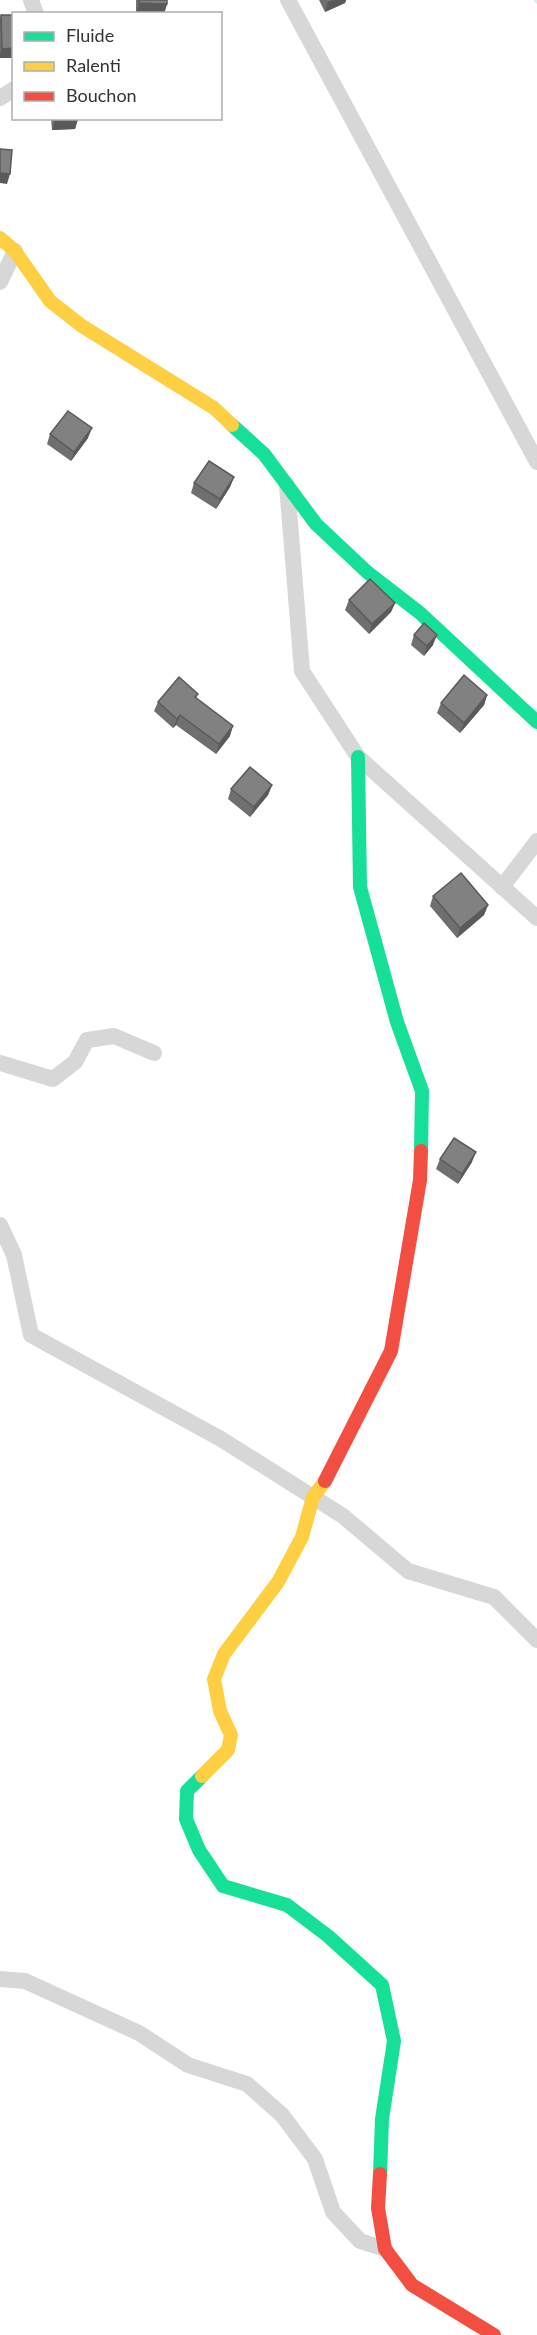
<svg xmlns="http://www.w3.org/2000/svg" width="537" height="2335" font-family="Lato,sans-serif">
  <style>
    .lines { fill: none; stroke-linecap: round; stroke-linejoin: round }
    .stream { stroke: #ddebf3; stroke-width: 5 }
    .street { stroke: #d7d7d7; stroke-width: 16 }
    .fast { stroke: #16e098; stroke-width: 14 }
    .slow { stroke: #ffcf43; stroke-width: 14 }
    .jam { stroke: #f24e42; stroke-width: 14 }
    .wall { fill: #6f6f6f }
    .shaded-wall { fill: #5a5a5a }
    .building { fill: #818181; stroke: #5a5a5a; stroke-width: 1.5 }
  </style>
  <rect width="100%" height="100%" fill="#fff"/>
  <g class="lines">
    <path class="stream" d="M536 0 537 1"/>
    <g class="street">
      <path d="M31 0 36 14"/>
      <path d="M288 0 537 462"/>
      <path d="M0 98 14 89"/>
      <path d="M0 282 15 251"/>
      <path d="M287 485 302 671 358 757 537 918"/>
      <path d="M502 887 537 841"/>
      <path d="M0 1063 53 1079 75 1062 87 1040 114 1036 154 1053"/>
      <path d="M0 1225 14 1255 31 1335 221 1439 343 1516 408 1571 494 1597 537 1640"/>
      <path d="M0 1979 25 1981 139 2033 188 2065 247 2084 282 2115 315 2159 333 2212 360 2241 385 2249"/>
    </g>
    <g class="fast">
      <path d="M232 425 264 454 316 524 367 572 420 613 537 722"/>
      <path d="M358 757 360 887 397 1022 422 1091 421 1151"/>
      <path d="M202 1776 187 1791 186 1819 199 1850 223 1886 287 1905 328 1936 382 1985 394 2041 382 2119 380 2174"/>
    </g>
    <g class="slow">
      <path d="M0 238 15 251 50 301 82 326 214 408 232 425"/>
      <path d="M202 1776 228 1750 231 1735 220 1711 214 1679 224 1654 278 1582 302 1537 313 1497 325 1481"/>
    </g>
    <g class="jam">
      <path d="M325 1481 391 1351 420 1180 421 1151"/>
      <path d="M380 2174 378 2208 385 2249 412 2285 494 2335"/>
    </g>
  </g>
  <g class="wall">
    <path d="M136 0H167V4L164 14 136 13Z"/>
    <path d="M319 0H346L345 3 325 12Z"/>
    <path d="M1 15H14V58H0V18Z"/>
    <path d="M51 118 78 119 75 129 52 130Z"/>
    <path d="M50 434 88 438 71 461 47 444Z"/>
    <path d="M234 477 230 487 216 509 191 493 194 483Z"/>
    <path d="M349 600 395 603 391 612 369 634 345 610Z"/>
    <path d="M414 635 433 645 424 656 411 645Z"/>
    <path d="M198 694 196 698 230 736 216 754 176 725 173 728 154 711 158 702Z"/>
    <path d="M487 695 484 705 460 733 437 713 441 703Z"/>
    <path d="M272 785 268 795 250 817 228 799 231 789Z"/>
    <path d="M433 896 488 905 484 915 457 938 430 906Z"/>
    <path d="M440 1159 472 1162 458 1184 436 1169Z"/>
  </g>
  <g class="shaded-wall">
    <path d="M334 0H346L345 3 325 12 328 2Z"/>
    <path d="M139 3 167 4 164 14 136 13Z"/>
    <path d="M14 48V58H0V54L2 49Z"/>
    <path d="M78 119 75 129 52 130 55 120Z"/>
    <path d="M0 173 10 174 7 184 0 183Z"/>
    <path d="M92 428 88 438 71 461 74 452Z"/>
    <path d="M234 477 230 487 216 509 220 499Z"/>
    <path d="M395 603 391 612 369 634 372 624Z"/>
    <path d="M437 635 433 645 424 656 427 646Z"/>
    <path d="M487 695 484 705 460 733 464 723Z"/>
    <path d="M180 715 176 725 173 728 177 719Z"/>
    <path d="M233 726 230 736 216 754 219 744Z"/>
    <path d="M272 785 268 795 250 817 254 807Z"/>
    <path d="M488 905 484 915 457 938 460 928Z"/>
    <path d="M476 1152 472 1162 458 1184 462 1174Z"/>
  </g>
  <g class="building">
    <path d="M139 0H167V4L139 3Z"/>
    <path d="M1 15H14V48L2 49Z"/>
    <path d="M55 118H78V119L55 120Z"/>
    <path d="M0 149 12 150 10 174 0 173Z"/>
    <path d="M68 411 92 428 74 452 50 434Z"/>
    <path d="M209 461 234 477 220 499 194 483Z"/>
    <path d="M370 579 395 603 372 624 349 600Z"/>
    <path d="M424 623 437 635 427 646 414 635Z"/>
    <path d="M464 675 487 695 464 723 441 703Z"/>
    <path d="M179 677 198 694 195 697 233 726 219 744 180 715 177 719 158 702Z"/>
    <path d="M250 767 272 785 254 807 231 789Z"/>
    <path d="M461 873 488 905 460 928 433 896Z"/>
    <path d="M454 1138 476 1152 462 1174 440 1159Z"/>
  </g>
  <rect x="12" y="12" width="210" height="108" fill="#ffffff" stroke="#adadad" stroke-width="1.5"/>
  <rect x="24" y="32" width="30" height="9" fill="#16e098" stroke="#adadad" stroke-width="1.5"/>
  <text x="66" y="42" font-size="18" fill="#333333">Fluide</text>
  <rect x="24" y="62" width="30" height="9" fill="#ffcf43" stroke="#adadad" stroke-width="1.5"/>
  <text x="66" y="72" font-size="18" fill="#333333">Ralenti</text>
  <rect x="24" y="92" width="30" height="9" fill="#f24e42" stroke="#adadad" stroke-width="1.5"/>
  <text x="66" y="102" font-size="18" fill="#333333">Bouchon</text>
</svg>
